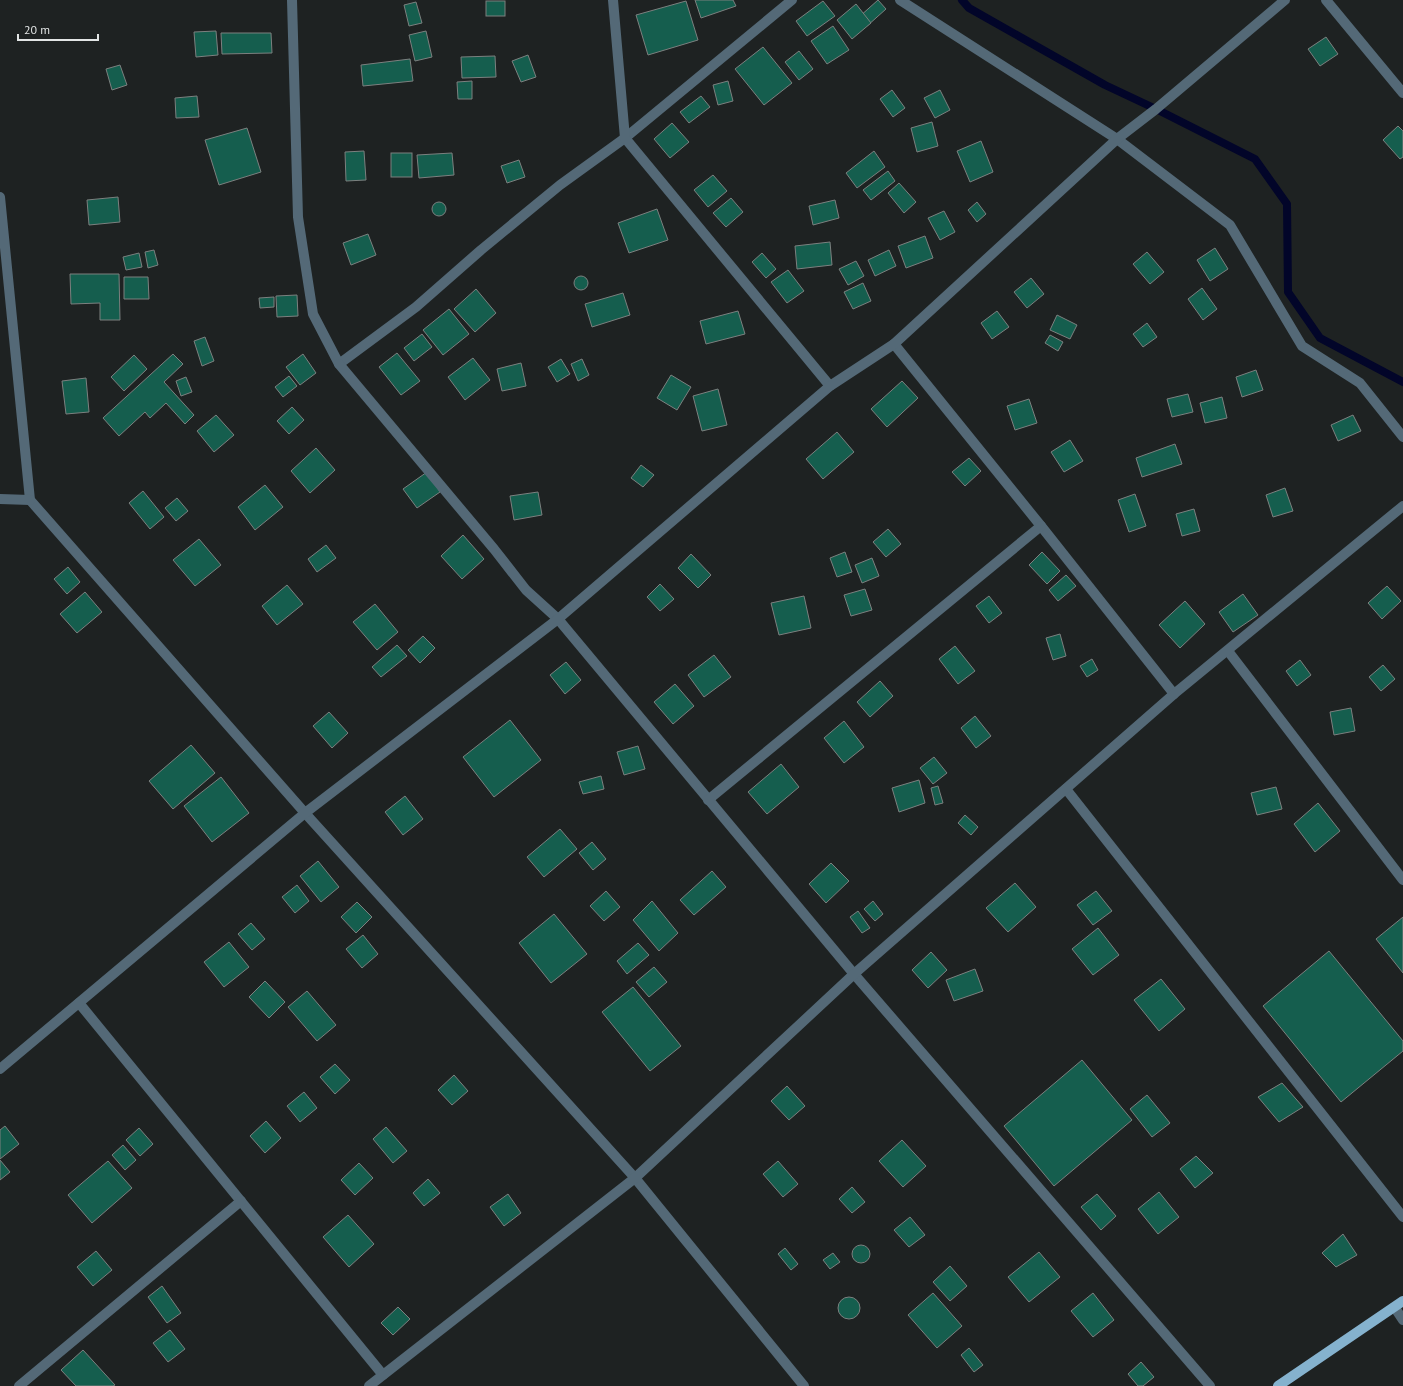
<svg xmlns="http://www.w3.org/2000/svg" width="1403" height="1386" font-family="'PT Sans',sans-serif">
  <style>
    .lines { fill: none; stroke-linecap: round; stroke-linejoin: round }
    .stream { stroke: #020529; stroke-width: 8 }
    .building { fill: #155e4e; stroke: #7c807f }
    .minor { stroke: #546977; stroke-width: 10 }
    .major { stroke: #85b2ce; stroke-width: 10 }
  </style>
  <rect width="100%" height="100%" fill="#1e2222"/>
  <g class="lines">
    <path class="stream" d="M962 0 969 8 1105 85 1156 109 1255 159 1287 204 1288 292 1320 338 1403 382"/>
  </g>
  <g class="building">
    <path d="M695 0H733L736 6 701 18Z"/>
    <path d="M878 0 886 9 867 26 859 17Z"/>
    <rect x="486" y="1" width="19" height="15"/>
    <path d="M686 1 698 40 648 55 636 15Z"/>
    <path d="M823 1 835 16 807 36 796 21Z"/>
    <path d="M416 2 422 23 409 26 404 5Z"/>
    <path d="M856 4 871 23 852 39 837 20Z"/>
    <path d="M833 26 849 50 827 64 811 41Z"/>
    <path d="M216 31 218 55 196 57 194 32Z"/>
    <path d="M426 31 432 57 415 61 409 35Z"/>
    <path d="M221 33H271L272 53 222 54Z"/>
    <path d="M1326 37 1338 54 1320 66 1308 49Z"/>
    <path d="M763 47 792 83 764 105 735 69Z"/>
    <path d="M799 51 813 69 799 80 785 62Z"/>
    <path d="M528 55 536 77 521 82 512 61Z"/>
    <path d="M495 56 496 77 462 78 461 57Z"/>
    <path d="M410 59 413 81 363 86 361 65Z"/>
    <path d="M120 65 127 85 112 90 106 69Z"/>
    <path d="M472 81V99H458L457 82Z"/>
    <path d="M728 81 733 101 718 105 713 85Z"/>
    <path d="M892 90 905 108 893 117 880 99Z"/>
    <path d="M940 90 950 110 935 118 924 98Z"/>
    <path d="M197 96 199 117 176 118 175 98Z"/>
    <path d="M701 96 710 107 689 123 680 112Z"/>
    <path d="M932 122 938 146 917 152 911 128Z"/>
    <path d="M672 123 689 142 670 158 654 139Z"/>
    <path d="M1398 126 1403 131V157L1400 159 1383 140Z"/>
    <path d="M247 128 261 172 219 185 205 140Z"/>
    <path d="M981 141 993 172 970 182 957 151Z"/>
    <path d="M364 151 366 180 346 181 345 152Z"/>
    <path d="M874 151 885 167 857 188 846 173Z"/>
    <rect x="391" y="153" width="21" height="24"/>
    <path d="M452 153 454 175 419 178 417 155Z"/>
    <path d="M519 160 525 177 507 183 501 166Z"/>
    <path d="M888 171 895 181 871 200 863 190Z"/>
    <path d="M713 175 727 191 708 207 694 190Z"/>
    <path d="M899 183 916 202 904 213 888 193Z"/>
    <path d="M118 197 120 222 89 225 87 200Z"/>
    <path d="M731 198 743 212 726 227 713 213Z"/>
    <path d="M835 200 839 218 813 225 809 206Z"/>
    <path d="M977 202 986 214 977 222 968 210Z"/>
    <circle cx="439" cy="209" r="7"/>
    <path d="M657 209 668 240 629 253 618 223Z"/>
    <path d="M944 211 955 232 940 240 928 218Z"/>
    <path d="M368 234 376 255 351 265 343 243Z"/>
    <path d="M925 236 933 258 906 268 898 246Z"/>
    <path d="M830 242 832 265 797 269 795 246Z"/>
    <path d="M1215 248 1228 269 1210 281 1197 260Z"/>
    <path d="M154 250 158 265 148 268 145 252Z"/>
    <path d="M889 250 896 266 875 276 868 260Z"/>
    <path d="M1147 252 1164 272 1150 284 1133 264Z"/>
    <path d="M139 253 142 267 126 270 123 257Z"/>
    <path d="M762 253 776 269 766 278 752 262Z"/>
    <path d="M856 261 864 276 848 285 839 269Z"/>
    <path d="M788 270 804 291 787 303 771 282Z"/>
    <path d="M70 274H119L120 320H100V303L71 304Z"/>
    <circle cx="581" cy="283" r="7"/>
    <path d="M124 277H148L149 299H124Z"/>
    <path d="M1031 278 1044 294 1027 308 1014 292Z"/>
    <path d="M863 283 871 301 853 309 844 292Z"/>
    <path d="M1202 288 1217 309 1203 320 1188 299Z"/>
    <path d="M476 289 496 313 475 332 454 309Z"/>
    <path d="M623 293 630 315 592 327 585 304Z"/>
    <path d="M297 295 298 316 277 317 276 296Z"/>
    <path d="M274 297V307L260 308 259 298Z"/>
    <path d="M449 309 469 334 443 355 423 330Z"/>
    <path d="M738 311 745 334 706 344 700 321Z"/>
    <path d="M997 311 1009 327 992 339 981 323Z"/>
    <path d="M1057 315 1077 325 1070 339 1050 330Z"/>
    <path d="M1147 323 1157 337 1143 347 1133 334Z"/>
    <path d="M422 334 432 347 414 361 404 348Z"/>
    <path d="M1050 335 1063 342 1058 351 1045 343Z"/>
    <path d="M205 337 214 361 202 366 194 341Z"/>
    <path d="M397 353 420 381 401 395 379 367Z"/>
    <path d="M173 354 183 364 164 382 194 415 185 424 166 403 150 418 145 412 119 436 103 418Z"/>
    <path d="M303 354 316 373 300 385 286 367Z"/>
    <path d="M134 355 147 369 124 391 111 377Z"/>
    <path d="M473 358 490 380 465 400 448 377Z"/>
    <path d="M561 359 570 374 557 382 548 367Z"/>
    <path d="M582 359 589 375 578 381 571 364Z"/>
    <path d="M521 363 526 386 502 391 497 369Z"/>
    <path d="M1256 370 1263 390 1242 397 1236 377Z"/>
    <path d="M671 375 691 387 677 410 657 398Z"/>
    <path d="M289 376 297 386 283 397 275 387Z"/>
    <path d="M186 377 192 392 181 396 176 381Z"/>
    <path d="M86 378 89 412 66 414 62 381Z"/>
    <path d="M902 381 918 398 887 427 871 409Z"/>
    <path d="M718 389 727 425 702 431 693 396Z"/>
    <path d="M1188 394 1193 412 1172 417 1167 399Z"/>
    <path d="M1222 397 1227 418 1205 423 1200 403Z"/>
    <path d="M1029 399 1037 423 1015 430 1007 406Z"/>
    <path d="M292 407 304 420 289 434 277 421Z"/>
    <path d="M216 415 234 435 214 452 197 431Z"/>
    <path d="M1353 415 1361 431 1338 441 1331 425Z"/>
    <path d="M837 432 854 452 823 479 806 459Z"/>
    <path d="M1070 440 1083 461 1064 472 1051 452Z"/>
    <path d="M1175 444 1182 464 1142 477 1136 458Z"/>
    <path d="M316 448 335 470 310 493 291 471Z"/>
    <path d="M969 458 981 471 965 486 952 472Z"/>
    <path d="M641 465 654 475 643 487 631 478Z"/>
    <path d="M427 472 440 492 417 508 403 489Z"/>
    <path d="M265 485 283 507 255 530 238 507Z"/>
    <path d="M1285 488 1293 511 1273 517 1266 495Z"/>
    <path d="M143 491 164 517 150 529 129 503Z"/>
    <path d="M538 492 542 515 514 520 510 496Z"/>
    <path d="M1135 494 1146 526 1129 532 1118 500Z"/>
    <path d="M177 498 188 511 176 521 165 508Z"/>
    <path d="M1194 509 1200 531 1182 536 1176 514Z"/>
    <path d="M888 529 901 544 886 557 873 542Z"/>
    <path d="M463 535 484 559 462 579 441 556Z"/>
    <path d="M199 539 221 565 195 586 173 560Z"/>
    <path d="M326 545 336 558 317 572 308 559Z"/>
    <path d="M845 552 852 572 837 577 830 558Z"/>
    <path d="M1042 552 1060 571 1047 584 1029 565Z"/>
    <path d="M691 554 711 575 698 588 678 568Z"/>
    <path d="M872 558 879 576 862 583 855 565Z"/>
    <path d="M68 567 80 582 67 594 54 579Z"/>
    <path d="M1066 575 1076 586 1058 601 1049 590Z"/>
    <path d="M660 584 674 599 660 611 647 597Z"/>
    <path d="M287 585 303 604 277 625 262 606Z"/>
    <path d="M1387 586 1401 601 1382 619 1368 603Z"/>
    <path d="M865 589 872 610 851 616 844 595Z"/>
    <path d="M85 592 102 612 77 633 60 614Z"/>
    <path d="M1243 594 1258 615 1233 632 1219 612Z"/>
    <path d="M804 596 811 628 779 635 771 603Z"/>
    <path d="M989 596 1002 613 989 623 976 606Z"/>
    <path d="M1185 601 1205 624 1180 648 1159 625Z"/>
    <path d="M375 604 398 632 377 650 353 622Z"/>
    <path d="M1060 634 1066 656 1053 660 1046 638Z"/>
    <path d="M423 636 435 648 420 663 408 650Z"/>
    <path d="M397 645 407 656 381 677 372 667Z"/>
    <path d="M955 646 975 671 958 684 939 659Z"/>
    <path d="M714 655 731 677 704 697 688 675Z"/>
    <path d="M1092 659 1098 670 1087 677 1080 666Z"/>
    <path d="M1300 660 1311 675 1297 686 1286 671Z"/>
    <path d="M566 662 581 680 565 694 550 675Z"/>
    <path d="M1383 665 1395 679 1381 691 1369 677Z"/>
    <path d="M880 681 893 696 870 717 857 702Z"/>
    <path d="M675 684 694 706 673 724 654 702Z"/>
    <path d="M1351 708 1355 731 1334 735 1330 712Z"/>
    <path d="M329 712 348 733 332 748 313 726Z"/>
    <path d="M975 716 991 736 976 748 961 728Z"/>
    <path d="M510 720 541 760 494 797 463 757Z"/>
    <path d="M844 721 864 747 844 763 824 738Z"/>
    <path d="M191 745 215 773 173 809 149 781Z"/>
    <path d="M638 746 645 769 624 775 617 752Z"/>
    <path d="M934 757 947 773 933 784 920 768Z"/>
    <path d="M781 764 799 787 767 814 748 792Z"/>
    <path d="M601 776 604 789 583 794 579 782Z"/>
    <path d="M221 777 249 813 212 842 184 806Z"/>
    <path d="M919 780 925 803 899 812 892 788Z"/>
    <path d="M938 786 943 803 935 805 931 788Z"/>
    <path d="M1276 787 1282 809 1257 815 1251 793Z"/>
    <path d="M405 796 423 819 403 835 385 812Z"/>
    <path d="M1318 803 1340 831 1315 852 1294 824Z"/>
    <path d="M965 815 978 827 971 835 958 823Z"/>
    <path d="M560 829 577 849 544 877 527 857Z"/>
    <path d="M592 842 606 859 593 870 579 853Z"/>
    <path d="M318 861 339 887 321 902 300 876Z"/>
    <path d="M831 863 849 881 826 903 809 884Z"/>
    <path d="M712 871 726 887 694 915 680 900Z"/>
    <path d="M1015 883 1036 907 1008 932 986 908Z"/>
    <path d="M297 885 309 901 295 913 282 897Z"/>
    <path d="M606 891 620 907 604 921 590 906Z"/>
    <path d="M1096 891 1112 911 1093 925 1077 905Z"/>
    <path d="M652 901 678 933 659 951 633 920Z"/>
    <path d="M873 901 883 914 875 921 864 909Z"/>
    <path d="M357 902 372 917 356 933 341 917Z"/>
    <path d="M858 911 870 928 862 933 850 917Z"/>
    <path d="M554 914 587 954 551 983 519 943Z"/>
    <path d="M1403 917V973L1376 939Z"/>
    <path d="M251 923 265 939 252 950 238 934Z"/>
    <path d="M1098 928 1119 955 1093 975 1072 949Z"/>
    <path d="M363 935 378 954 362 968 346 949Z"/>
    <path d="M229 942 249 967 224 987 204 962Z"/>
    <path d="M638 943 649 955 627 974 617 961Z"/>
    <path d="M1329 951 1403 1041V1051L1341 1102 1263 1006Z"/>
    <path d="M931 952 947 970 928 988 912 970Z"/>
    <path d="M654 967 667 982 649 997 636 982Z"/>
    <path d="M975 969 983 991 954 1001 946 980Z"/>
    <path d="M1161 979 1185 1009 1159 1031 1134 1000Z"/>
    <path d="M265 981 285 1002 269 1018 249 997Z"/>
    <path d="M633 987 681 1046 650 1071 602 1012Z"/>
    <path d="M307 991 336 1025 317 1041 288 1007Z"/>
    <path d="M1082 1060 1132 1120 1054 1186 1004 1126Z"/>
    <path d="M335 1064 350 1080 335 1094 320 1077Z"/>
    <path d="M454 1075 468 1091 452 1105 438 1090Z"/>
    <path d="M1282 1083 1303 1107 1279 1122 1258 1097Z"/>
    <path d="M787 1086 805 1106 789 1120 771 1101Z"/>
    <path d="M304 1092 317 1108 300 1122 287 1106Z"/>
    <path d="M1147 1095 1170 1123 1152 1137 1130 1109Z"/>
    <path d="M266 1121 281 1138 265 1153 250 1136Z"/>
    <path d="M5 1126 19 1144 0 1159V1130Z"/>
    <path d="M386 1127 407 1151 393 1163 373 1139Z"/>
    <path d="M139 1128 153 1144 140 1156 126 1140Z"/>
    <path d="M902 1140 926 1166 903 1187 879 1161Z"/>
    <path d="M123 1145 136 1160 125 1170 112 1155Z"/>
    <path d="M1196 1156 1213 1173 1195 1188 1180 1169Z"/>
    <path d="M0 1160 10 1172 0 1180Z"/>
    <path d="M108 1161 132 1188 92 1223 68 1195Z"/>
    <path d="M778 1161 798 1184 783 1197 763 1174Z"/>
    <path d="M359 1163 373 1178 355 1195 341 1180Z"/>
    <path d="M428 1179 440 1193 424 1206 413 1193Z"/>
    <path d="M852 1187 865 1202 852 1213 839 1199Z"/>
    <path d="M1159 1192 1179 1217 1158 1234 1138 1209Z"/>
    <path d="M508 1194 521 1213 504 1226 490 1207Z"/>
    <path d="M1097 1194 1116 1216 1101 1230 1081 1207Z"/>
    <path d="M348 1215 374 1244 349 1267 323 1237Z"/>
    <path d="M910 1217 925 1235 909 1247 894 1230Z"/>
    <path d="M1343 1234 1357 1255 1336 1267 1322 1253Z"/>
    <circle cx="861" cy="1254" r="9"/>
    <path d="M785 1248 798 1264 791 1270 778 1254Z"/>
    <path d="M96 1251 112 1270 93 1286 77 1267Z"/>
    <path d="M1039 1252 1060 1277 1029 1302 1008 1277Z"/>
    <path d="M833 1253 840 1262 830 1269 823 1260Z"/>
    <path d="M950 1266 967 1286 950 1301 933 1282Z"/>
    <path d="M162 1286 181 1313 167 1323 148 1297Z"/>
    <path d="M933 1293 962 1326 937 1348 908 1315Z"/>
    <path d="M1093 1293 1114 1320 1093 1337 1071 1311Z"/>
    <circle cx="849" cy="1308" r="11"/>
    <path d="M398 1307 410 1319 393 1335 381 1323Z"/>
    <path d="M170 1330 185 1349 168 1362 153 1343Z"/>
    <path d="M969 1348 983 1365 974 1372 961 1355Z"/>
    <path d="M83 1350 115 1385 113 1386H76L61 1370Z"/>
    <path d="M1141 1362 1154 1377 1143 1386H1138L1128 1374Z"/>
  </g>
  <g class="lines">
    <g class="minor">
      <path d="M292 0 298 217 313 314 339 364 416 307 481 250 560 185 625 138 792 0"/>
      <path d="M613 0 625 138 830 386"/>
      <path d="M900 0 1117 139 1230 225 1302 346 1360 383 1403 437"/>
      <path d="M1326 0 1403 93"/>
      <path d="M0 197 30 500 305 813 635 1178 804 1386"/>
      <path d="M894 344 1041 526 1174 694"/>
      <path d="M339 364 494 549 526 590 558 619 854 974 1210 1386"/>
      <path d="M0 499 30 500"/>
      <path d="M1228 651 1403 880"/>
      <path d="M1066 789 1403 1217"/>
      <path d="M708 800 1041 526"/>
      <path d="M79 1003 383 1375"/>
      <path d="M0 1069 305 813 558 619 830 386 894 344 1117 139 1156 109 1285 0"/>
      <path d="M1395 1308 1403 1320"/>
      <path d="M19 1386 241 1201"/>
      <path d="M369 1386 635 1178 854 974 1174 694 1403 506"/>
    </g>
    <path class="major" d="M1278 1386 1403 1301"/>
  </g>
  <path d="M18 34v6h80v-6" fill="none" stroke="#e2e5e5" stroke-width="2"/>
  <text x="24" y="34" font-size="12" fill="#e2e5e5" stroke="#1e2222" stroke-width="3" paint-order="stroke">20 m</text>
</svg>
